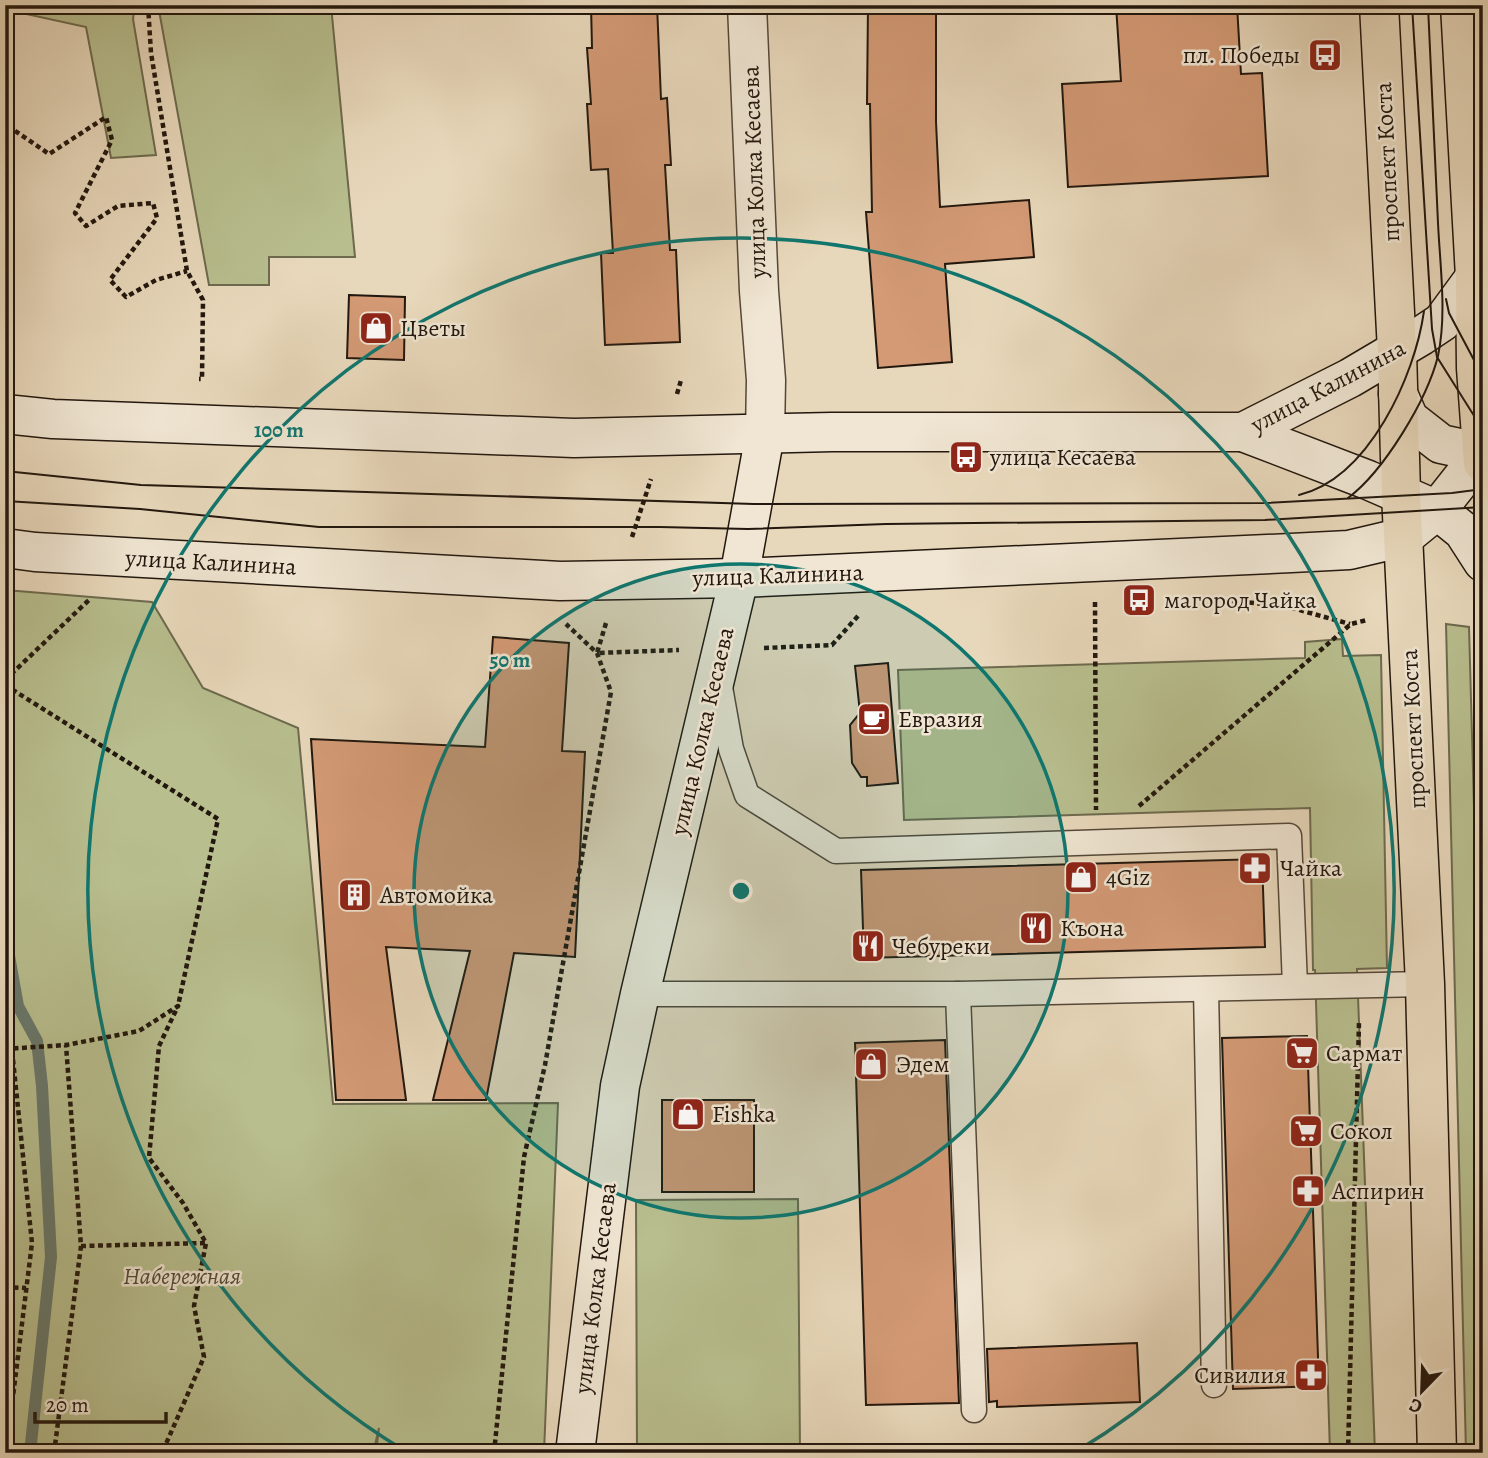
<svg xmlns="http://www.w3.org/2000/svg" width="1488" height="1458" font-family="Alegreya,serif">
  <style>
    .green { fill: #b8be8e; stroke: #6d6a4e; stroke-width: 2 }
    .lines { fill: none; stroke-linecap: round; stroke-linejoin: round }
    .stream { stroke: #69796c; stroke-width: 12 }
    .building { fill: #d39a75; stroke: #22170e; stroke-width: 2 }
    .lane-casing { stroke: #544739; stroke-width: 27 }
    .street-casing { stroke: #544739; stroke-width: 41 }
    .secondary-casing { stroke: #22170e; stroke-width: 41 }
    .primary-casing { stroke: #22170e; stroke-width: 41 }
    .path { stroke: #22170e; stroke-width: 4.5; stroke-dasharray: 5 3.5; stroke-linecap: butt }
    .lane { stroke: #f0e6d3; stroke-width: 24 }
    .street { stroke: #f0e6d3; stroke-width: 38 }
    .secondary { stroke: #f0e6d3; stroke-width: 38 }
    .primary { stroke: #e8d8bb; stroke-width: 38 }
    .tram { stroke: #22170e; stroke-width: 2 }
    .ring { fill: none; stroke: #0f766e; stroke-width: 3.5 }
    .labels { text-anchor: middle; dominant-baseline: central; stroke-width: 5; stroke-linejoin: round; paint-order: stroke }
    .poi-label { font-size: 24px; fill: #22170e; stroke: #f0e6d3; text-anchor: start }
    .street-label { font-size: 24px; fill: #22170e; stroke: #f0e6d3 }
    .park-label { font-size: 24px; font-style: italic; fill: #4f4934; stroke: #f0e6d3 }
    .centre { fill: #0f766e; stroke: #f0e6d3; stroke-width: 3.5 }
    .ring-label { font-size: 21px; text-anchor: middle; font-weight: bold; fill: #0f766e; stroke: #f0e6d3; stroke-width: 5; stroke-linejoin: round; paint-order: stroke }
  </style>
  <rect width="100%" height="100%" fill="#e8d8bb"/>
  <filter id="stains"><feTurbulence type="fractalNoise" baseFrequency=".00286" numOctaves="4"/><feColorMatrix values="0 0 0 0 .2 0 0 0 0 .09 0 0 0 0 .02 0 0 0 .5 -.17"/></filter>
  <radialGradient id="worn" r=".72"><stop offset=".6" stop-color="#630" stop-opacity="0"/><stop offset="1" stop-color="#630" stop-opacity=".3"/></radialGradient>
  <g class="green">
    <path d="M26 5H135L133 19 156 155 111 158 86 27 26 14Z"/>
    <path d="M158 5H331L355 257H269V285H209Z"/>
    <path d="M5 590 152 602 203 688 298 728 333 1104 558 1103 544 1453H376L379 1428 373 1453H5Z"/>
    <path d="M1446 624 1469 627 1483 1134V1453H1466Z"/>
    <path d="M1342 639 1343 656 1381 655 1387 968 1357 969 1375 1453H1330L1315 970H1313L1310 808 904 820 898 670 1305 658V642Z"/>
    <path d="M798 1199 800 1453H637L636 1200Z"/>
  </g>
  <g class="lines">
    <path class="stream" d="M5 933 18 1006 37 1041 42 1086 51 1257 30 1453"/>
  </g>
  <g class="building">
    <path d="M591 5H657L661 99 667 98 671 165H665L670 250H676L680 342 605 345 601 253H613L608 169 591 170 587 104H591L587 48H592Z"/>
    <path d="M868 5H936V122L940 207 1029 200 1034 257 945 264 952 362 878 368 866 212H872L870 104H867Z"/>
    <path d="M1116 5H1237L1241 74 1262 73 1268 176 1068 187 1062 84 1121 81Z"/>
    <path d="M349 295 405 297 404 360 347 358Z"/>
    <path d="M493 637 569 643 562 751 585 752 575 957 514 953 486 1100H433L470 951 386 947 406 1100H336L311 739 485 747Z"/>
    <path d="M888 663 898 783 867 786V777H861L852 763 850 725 860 713 855 666Z"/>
    <path d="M1262 859 1265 947 864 958 861 870Z"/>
    <path d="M1307 1036 1319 1386 1233 1389 1222 1038Z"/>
    <path d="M945 1040 959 1403 866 1405 855 1043Z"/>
    <rect x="662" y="1100" width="92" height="92"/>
    <path d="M1137 1343 1140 1402 997 1407V1401L989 1402 987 1349Z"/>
  </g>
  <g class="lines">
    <g class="lane-casing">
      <g id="lane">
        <path d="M720 687 731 749 747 795 836 851 1289 836 1295 986"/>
        <path d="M1206 989 1214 1385"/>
        <path d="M640 994H958L974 1410"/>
        <path d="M958 994 1425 984"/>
      </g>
    </g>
    <g class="street-casing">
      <path id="street" d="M747 5 759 291 766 380 765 434"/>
    </g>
    <g class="secondary-casing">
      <g id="secondary">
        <path d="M1398 394 1409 419 1441 444 1483 453"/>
        <path d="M5 414 53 419 574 438 832 432H1243L1350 378 1421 336 1442 322 1475 277 1483 275"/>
        <path d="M1243 432 1368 480 1437 510 1463 531 1483 562"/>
        <path d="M5 548 35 552 560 581 739 578 1291 553 1349 550 1404 537 1437 510 1482 453"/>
        <path d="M575 1453 620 1086 640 994 739 578 765 434"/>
      </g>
    </g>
    <g class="primary-casing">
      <g id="primary">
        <path d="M1379 5 1397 351 1401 494 1425 984 1437 1453"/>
        <path d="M1460 5 1475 277 1476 368 1483 463"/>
      </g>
    </g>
    <g class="path">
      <path d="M148 5 151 53 187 271 203 300 202 379H199"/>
      <path d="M8 126 49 154 106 117 112 140 75 213 86 226 118 206 153 203 157 218 110 280 126 297 156 280 187 271"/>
      <path d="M5 138 8 126 6 5"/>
      <path d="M677 394 681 380"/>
      <path d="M632 537 651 479"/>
      <path d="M1232 601 1285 606 1350 624"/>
      <path d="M1095 602 1096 810"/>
      <path d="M606 623 597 653 679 650"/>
      <path d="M764 648 832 645 858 616"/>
      <path d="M5 680 91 598"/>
      <path d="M5 685 218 819 178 1006"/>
      <path d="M1139 806 1351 624 1367 620"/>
      <path d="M5 1049 66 1045 139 1031 178 1006 159 1046 149 1158 183 1203 206 1243 194 1306 204 1357 162 1453"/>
      <path d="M81 1246 206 1243"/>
      <path d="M5 1287 26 1288"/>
      <path d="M6 1453 32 1243 12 1050"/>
      <path d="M54 1453 81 1246 66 1045"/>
      <path d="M494 1453 524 1157 545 1065 611 692 597 653 566 624"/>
      <path d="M1348 1453 1359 1022"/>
    </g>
    <use href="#lane" class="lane"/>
    <use href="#street" class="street"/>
    <use href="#secondary" class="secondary"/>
    <use href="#primary" class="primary"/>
    <g class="tram">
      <path d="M1412 5 1432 329 1437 357 1483 430"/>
      <path d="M1446 299 1449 313 1483 377"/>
      <path d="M5 471 141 485 754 504 1266 503 1452 493 1483 489"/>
      <path d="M1299 495C1369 478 1415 376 1424 311"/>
      <path d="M1348 498C1384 471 1427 400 1438 356 1447 314 1440 266 1438 223 1435 151 1431 78 1428 5"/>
      <path d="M5 501 140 509 319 527H660L748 529 886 524 1265 520 1483 507"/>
    </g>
  </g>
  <circle cx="741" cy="891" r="327" fill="#0f766e" fill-opacity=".12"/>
  <g class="ring">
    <circle cx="741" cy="891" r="327"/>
    <path d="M405 1451A653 653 0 1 1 1077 1451"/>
  </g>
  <defs>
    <g id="bus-square" transform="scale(1.75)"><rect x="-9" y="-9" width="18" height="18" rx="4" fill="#8f2418" stroke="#f0e6d3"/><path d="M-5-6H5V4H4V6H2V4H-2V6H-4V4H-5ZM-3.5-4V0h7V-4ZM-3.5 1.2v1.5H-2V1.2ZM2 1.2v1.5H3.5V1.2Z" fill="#fff"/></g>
    <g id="shop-square" transform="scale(1.75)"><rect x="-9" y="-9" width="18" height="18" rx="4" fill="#8f2418" stroke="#f0e6d3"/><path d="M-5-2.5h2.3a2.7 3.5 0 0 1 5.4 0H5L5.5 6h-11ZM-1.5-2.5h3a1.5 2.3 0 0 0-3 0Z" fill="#fff"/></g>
    <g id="cafe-square" transform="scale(1.75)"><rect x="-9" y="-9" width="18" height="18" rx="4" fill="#8f2418" stroke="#f0e6d3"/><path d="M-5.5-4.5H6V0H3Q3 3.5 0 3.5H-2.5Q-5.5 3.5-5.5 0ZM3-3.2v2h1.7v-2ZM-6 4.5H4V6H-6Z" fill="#fff"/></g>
    <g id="pharmacy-square" transform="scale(1.75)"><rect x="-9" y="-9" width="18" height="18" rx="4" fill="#8f2418" stroke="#f0e6d3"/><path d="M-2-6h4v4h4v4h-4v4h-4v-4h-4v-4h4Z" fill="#fff"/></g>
    <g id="building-square" transform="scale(1.75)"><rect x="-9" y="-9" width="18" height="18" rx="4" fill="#8f2418" stroke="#f0e6d3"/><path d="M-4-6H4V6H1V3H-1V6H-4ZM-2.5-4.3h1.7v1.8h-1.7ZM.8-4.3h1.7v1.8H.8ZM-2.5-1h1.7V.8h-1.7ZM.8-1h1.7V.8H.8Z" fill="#fff"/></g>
    <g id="restaurant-square" transform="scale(1.75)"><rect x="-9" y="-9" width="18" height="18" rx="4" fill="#8f2418" stroke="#f0e6d3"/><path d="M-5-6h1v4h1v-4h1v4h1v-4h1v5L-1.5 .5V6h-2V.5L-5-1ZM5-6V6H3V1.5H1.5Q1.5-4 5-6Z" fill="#fff"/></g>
    <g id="supermarket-square" transform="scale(1.75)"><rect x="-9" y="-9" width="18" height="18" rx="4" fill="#8f2418" stroke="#f0e6d3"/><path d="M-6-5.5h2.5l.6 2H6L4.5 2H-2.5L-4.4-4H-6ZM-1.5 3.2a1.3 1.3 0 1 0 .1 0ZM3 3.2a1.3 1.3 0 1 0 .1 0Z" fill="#fff"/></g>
  </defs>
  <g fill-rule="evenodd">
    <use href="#bus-square" x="1325" y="55"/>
    <use href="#shop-square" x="376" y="328"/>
    <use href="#bus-square" x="966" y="457"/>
    <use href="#bus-square" x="1139" y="600"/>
    <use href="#cafe-square" x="874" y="719"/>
    <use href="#pharmacy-square" x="1255" y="868"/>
    <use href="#shop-square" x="1081" y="877"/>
    <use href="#building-square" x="355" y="895"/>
    <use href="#restaurant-square" x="1036" y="928"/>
    <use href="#restaurant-square" x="868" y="946"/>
    <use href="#supermarket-square" x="1302" y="1053"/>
    <use href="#shop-square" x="871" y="1064"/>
    <use href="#shop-square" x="688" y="1114"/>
    <use href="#supermarket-square" x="1306" y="1131"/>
    <use href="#pharmacy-square" x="1308" y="1191"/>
    <use href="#pharmacy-square" x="1311" y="1375"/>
  </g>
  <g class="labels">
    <g class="poi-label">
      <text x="1300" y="55" text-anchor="end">пл. Победы</text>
      <text x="400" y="328">Цветы</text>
      <text x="990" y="457">улица Кесаева</text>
      <text x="1164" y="600">магород Чайка</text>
      <text x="898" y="719">Евразия</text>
      <text x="1280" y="868">Чайка</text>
      <text x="1106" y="877">4Giz</text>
      <text x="380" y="895">Автомойка</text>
      <text x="1060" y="928">Къона</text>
      <text x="892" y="946">Чебуреки</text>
      <text x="1326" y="1053">Сармат</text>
      <text x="896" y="1064">Эдем</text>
      <text x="712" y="1114">Fishka</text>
      <text x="1330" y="1131">Сокол</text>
      <text x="1332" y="1191">Аспирин</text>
      <text x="1286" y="1375" text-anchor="end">Сивилия</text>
    </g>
    <g class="street-label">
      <text transform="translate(1387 162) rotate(-93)">проспект Коста</text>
      <text transform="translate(754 172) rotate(-92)">улица Колка Кесаева</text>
      <text transform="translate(1328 386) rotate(-28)">улица Калинина</text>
      <text transform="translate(211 562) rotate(3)">улица Калинина</text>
      <text transform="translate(778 575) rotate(-2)">улица Калинина</text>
      <text transform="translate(1413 729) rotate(-93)">проспект Коста</text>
      <text transform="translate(702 731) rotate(-77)">улица Колка Кесаева</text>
      <text transform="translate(595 1288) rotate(-83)">улица Колка Кесаева</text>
    </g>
    <g class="park-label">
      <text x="182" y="1276">Набережная</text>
    </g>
  </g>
  <circle cx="741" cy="891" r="10" class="centre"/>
  <g class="ring-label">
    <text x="279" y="437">100 m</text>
    <text x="510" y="667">50 m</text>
  </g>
  <rect width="1488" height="1458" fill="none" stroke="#e8d8bb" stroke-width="28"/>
  <rect x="7" y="7" width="1474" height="1444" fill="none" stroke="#22170e" stroke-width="3.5"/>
  <rect x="14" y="14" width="1460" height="1430" fill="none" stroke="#22170e" stroke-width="2"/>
  <g transform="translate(1422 1391) rotate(203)" stroke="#f0e6d3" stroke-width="5" paint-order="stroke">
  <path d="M0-5L12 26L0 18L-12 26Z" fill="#22170e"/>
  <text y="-10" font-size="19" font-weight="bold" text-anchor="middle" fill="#22170e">С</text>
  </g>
  <path d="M35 1412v10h131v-10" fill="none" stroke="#22170e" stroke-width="3.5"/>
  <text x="46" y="1412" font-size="21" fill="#22170e" stroke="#f0e6d3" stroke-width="5" paint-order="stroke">20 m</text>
  <rect width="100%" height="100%" filter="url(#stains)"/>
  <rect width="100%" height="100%" fill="url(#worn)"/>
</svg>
